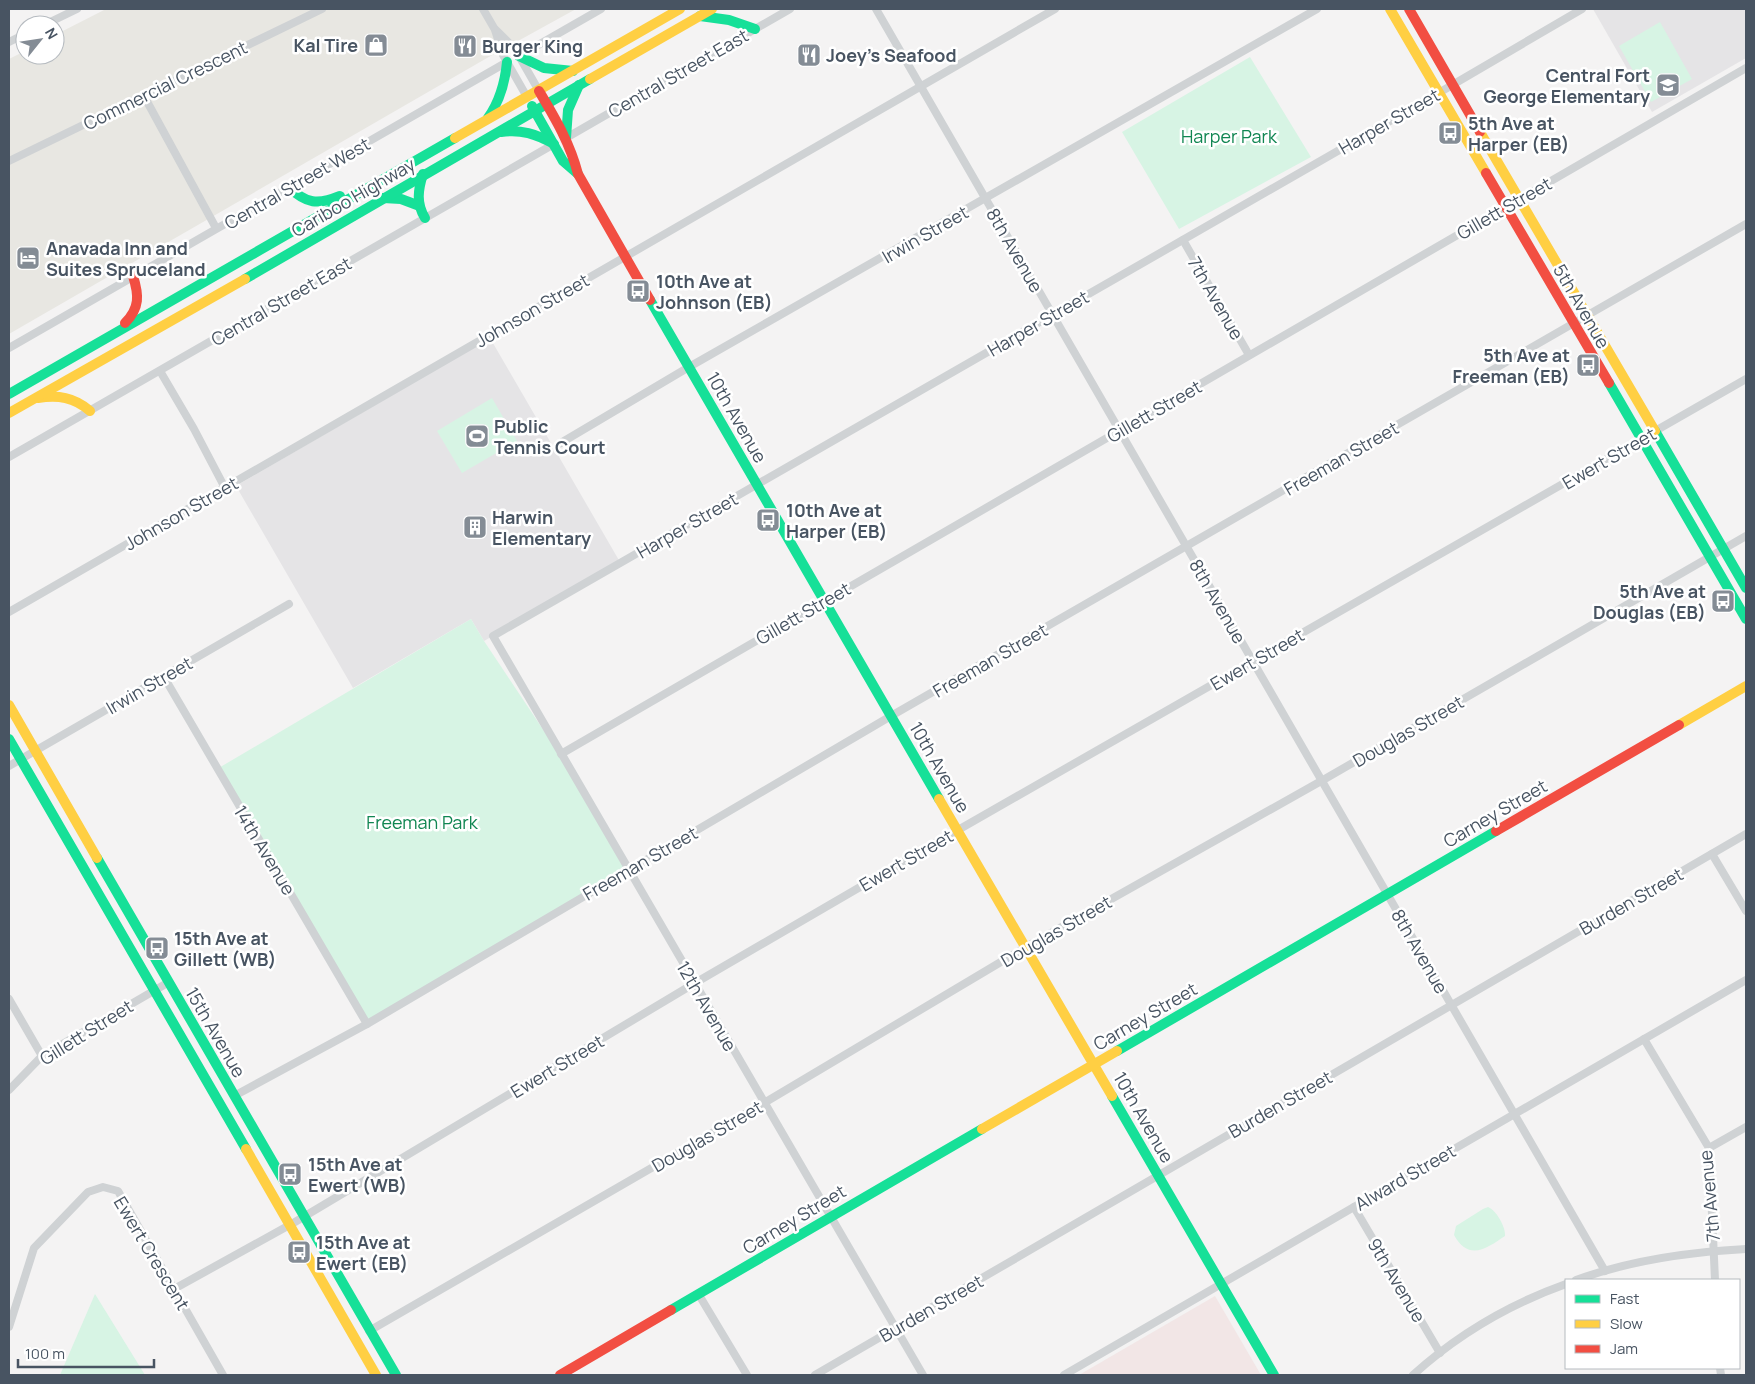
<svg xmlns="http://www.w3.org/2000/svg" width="1755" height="1384" font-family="Manrope,sans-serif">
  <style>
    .commercial { fill: #e8e7e2 }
    .education { fill: #e5e4e6 }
    .medical { fill: #f2e6e6 }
    .green { fill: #d7f4e4 }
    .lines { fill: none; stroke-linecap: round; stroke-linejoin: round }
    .street { stroke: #cfd2d4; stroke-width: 8 }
    .fast { stroke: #16e098; stroke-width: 10 }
    .slow { stroke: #ffcf43; stroke-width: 10 }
    .jam { stroke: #f24e42; stroke-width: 10 }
    .labels { text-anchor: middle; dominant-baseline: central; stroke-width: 5; stroke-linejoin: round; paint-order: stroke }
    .poi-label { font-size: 18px; font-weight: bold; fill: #485462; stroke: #fff; text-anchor: start }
    .street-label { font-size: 18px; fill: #485462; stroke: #fff }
    .park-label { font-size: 18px; fill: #108652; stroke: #fff }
  </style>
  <rect width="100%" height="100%" fill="#f4f3f3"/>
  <path class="commercial" d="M106 9H576L487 58 9 334V59L25 51V55H55V35Z"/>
  <g class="education">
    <path d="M1593 9H1746V58L1652 112Z"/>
    <path d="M490 338 620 562 484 641 471 619 353 688 236 486Z"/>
  </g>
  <path class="medical" d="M1215 1296 1261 1375H1079Z"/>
  <g class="green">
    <path d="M1660 22 1692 79 1651 102 1619 46Z"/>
    <path d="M1250 57 1311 157 1179 229 1122 132Z"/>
    <path d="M492 398 517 441 462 473 437 431Z"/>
    <path d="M471 619 484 641 560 755 628 873 369 1026 217 769Z"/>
    <path d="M1488 1207C1496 1210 1506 1227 1505 1236 1487 1248 1469 1262 1454 1235L1456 1226 1483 1209Z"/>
    <path d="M95 1294 145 1375H60Z"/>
  </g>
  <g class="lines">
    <g class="street">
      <path d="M483 9 494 28 515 49 539 91"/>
      <path d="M876 9 1605 1271"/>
      <path d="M44 25 77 9"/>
      <path d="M495 30 503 55 527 97"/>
      <path d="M9 42 25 34"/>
      <path d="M519 56 601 9"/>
      <path d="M144 96 216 228"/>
      <path d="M566 138 790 9"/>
      <path d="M9 161 322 9"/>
      <path d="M1183 240 1249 355"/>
      <path d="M9 348 507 62"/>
      <path d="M160 371 194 429 225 488"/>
      <path d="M559 444 689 367 1317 9"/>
      <path d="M9 457 554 144"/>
      <path d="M9 612 1055 9"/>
      <path d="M164 677 367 1024"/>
      <path d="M561 754 1746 68"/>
      <path d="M9 766 289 604"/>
      <path d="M1712 854 1746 911"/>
      <path d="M9 999 42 1056"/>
      <path d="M1644 1039 1709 1148 1715 1280"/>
      <path d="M9 1090 42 1056 169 982"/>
      <path d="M234 1096 367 1024 891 716 1746 224"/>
      <path d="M1709 1148 1746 1127"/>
      <path d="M1354 1207 1440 1353"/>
      <path d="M1576 1280C1631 1260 1688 1252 1746 1249"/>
      <path d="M174 1289 295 1222 695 983 958 830 1746 379"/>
      <path d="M699 1295 747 1375"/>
      <path d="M9 1327 34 1248 88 1192 103 1187 118 1191 223 1375"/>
      <path d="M369 1331 764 1103 1026 947 1323 780 1746 536"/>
      <path d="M1720 1368 1721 1375"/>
      <path d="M815 1375 1746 834"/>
      <path d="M923 1375 493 636 1430 98 1582 9"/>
      <path d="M1064 1375 1746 980"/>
      <path d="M1413 1375C1457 1335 1510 1304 1566 1284"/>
    </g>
    <g class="fast">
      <path d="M700 16 729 20 755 29"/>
      <path d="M519 56 544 68 573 71"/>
      <path d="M532 106 563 161 578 174"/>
      <path d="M488 118C500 101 505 83 507 62"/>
      <path d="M501 132C521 129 536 134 554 144"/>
      <path d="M566 138 568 110 579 85"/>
      <path d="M423 174C418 190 416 203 425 218"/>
      <path d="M289 187C306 204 318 205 340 196"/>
      <path d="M383 198 401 199 417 205"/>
      <path d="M245 279 590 79"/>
      <path d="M650 300 939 799"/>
      <path d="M1609 383 1746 619"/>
      <path d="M9 394 455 138"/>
      <path d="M1655 431 1746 588"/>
      <path d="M9 739 246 1149"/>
      <path d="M97 858 396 1375"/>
      <path d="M1117 1051 1496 831"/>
      <path d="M1112 1096 1274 1375"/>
      <path d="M671 1310 982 1129"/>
    </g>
    <g class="slow">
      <path d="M1390 9 1486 173"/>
      <path d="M590 79 712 9"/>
      <path d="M1480 132 1655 431"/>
      <path d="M455 138 680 9"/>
      <path d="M38 398C58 395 74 397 90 411"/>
      <path d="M9 413 245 279"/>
      <path d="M9 705 97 858"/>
      <path d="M1679 725 1746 686"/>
      <path d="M939 799 1112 1096"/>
      <path d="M982 1129 1117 1051"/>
      <path d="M246 1149 376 1375"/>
    </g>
    <g class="jam">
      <path d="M1409 9 1480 132"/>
      <path d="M539 91C555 118 570 143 578 174L650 300"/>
      <path d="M1486 173 1609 383"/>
      <path d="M125 323C140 308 139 295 133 276"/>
      <path d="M1496 831 1679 725"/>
      <path d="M560 1375 671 1310"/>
    </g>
  </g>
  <defs>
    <g id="shop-square" transform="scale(1.25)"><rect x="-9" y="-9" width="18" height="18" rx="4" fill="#848c95" stroke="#fff"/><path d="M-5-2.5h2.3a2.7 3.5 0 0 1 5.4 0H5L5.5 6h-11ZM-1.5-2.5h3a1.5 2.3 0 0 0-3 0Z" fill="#fff"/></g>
    <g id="restaurant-square" transform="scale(1.25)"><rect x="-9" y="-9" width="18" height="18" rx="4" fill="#848c95" stroke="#fff"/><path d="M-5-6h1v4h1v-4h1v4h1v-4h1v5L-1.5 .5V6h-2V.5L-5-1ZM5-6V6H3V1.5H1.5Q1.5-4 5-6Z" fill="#fff"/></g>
    <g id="school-square" transform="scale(1.25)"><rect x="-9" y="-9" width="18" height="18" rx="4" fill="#848c95" stroke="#fff"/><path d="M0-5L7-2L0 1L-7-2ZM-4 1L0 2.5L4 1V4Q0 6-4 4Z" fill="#fff"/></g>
    <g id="bus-square" transform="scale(1.25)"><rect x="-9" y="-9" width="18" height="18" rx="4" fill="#848c95" stroke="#fff"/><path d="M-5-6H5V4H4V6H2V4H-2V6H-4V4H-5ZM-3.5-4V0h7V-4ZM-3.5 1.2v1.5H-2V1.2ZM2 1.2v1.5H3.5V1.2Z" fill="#fff"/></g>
    <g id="hotel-square" transform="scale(1.25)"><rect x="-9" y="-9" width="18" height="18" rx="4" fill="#848c95" stroke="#fff"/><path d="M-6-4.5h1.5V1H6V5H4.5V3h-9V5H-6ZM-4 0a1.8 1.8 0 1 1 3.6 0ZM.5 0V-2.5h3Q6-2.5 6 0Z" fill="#fff"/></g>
    <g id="stadium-square" transform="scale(1.25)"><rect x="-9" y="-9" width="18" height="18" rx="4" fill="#848c95" stroke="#fff"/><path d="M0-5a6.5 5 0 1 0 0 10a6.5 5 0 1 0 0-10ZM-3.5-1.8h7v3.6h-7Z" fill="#fff"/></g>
    <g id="building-square" transform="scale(1.25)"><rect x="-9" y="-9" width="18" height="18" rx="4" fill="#848c95" stroke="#fff"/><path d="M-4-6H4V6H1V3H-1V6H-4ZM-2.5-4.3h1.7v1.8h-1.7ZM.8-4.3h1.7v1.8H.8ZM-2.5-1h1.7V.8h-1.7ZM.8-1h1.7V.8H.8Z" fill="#fff"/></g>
  </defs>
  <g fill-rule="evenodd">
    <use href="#shop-square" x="376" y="45"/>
    <use href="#restaurant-square" x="465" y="46"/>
    <use href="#restaurant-square" x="809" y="55"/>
    <use href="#school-square" x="1668" y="85"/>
    <use href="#bus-square" x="1450" y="133"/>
    <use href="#hotel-square" x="28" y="258"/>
    <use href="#bus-square" x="638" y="291"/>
    <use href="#bus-square" x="1588" y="365"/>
    <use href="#stadium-square" x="477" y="436"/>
    <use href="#bus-square" x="768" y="520"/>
    <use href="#building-square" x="475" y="527"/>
    <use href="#bus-square" x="1723" y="601"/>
    <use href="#bus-square" x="157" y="948"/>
    <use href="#bus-square" x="290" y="1174"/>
    <use href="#bus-square" x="299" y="1252"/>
  </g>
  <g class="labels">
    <g class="poi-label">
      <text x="358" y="45" text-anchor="end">Kal Tire</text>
      <text x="482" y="46">Burger King</text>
      <text x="826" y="55">Joey’s Seafood</text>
      <text x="1650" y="75" text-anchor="end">Central Fort<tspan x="1650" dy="21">George Elementary</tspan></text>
      <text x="1468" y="123">5th Ave at<tspan x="1468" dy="21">Harper (EB)</tspan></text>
      <text x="46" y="248">Anavada Inn and<tspan x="46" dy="21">Suites Spruceland</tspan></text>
      <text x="656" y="281">10th Ave at<tspan x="656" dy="21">Johnson (EB)</tspan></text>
      <text x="1570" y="355" text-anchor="end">5th Ave at<tspan x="1570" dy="21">Freeman (EB)</tspan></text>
      <text x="494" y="426">Public<tspan x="494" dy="21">Tennis Court</tspan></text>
      <text x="786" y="510">10th Ave at<tspan x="786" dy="21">Harper (EB)</tspan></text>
      <text x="492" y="517">Harwin<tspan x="492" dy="21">Elementary</tspan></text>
      <text x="1706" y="591" text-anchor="end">5th Ave at<tspan x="1706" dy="21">Douglas (EB)</tspan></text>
      <text x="174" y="938">15th Ave at<tspan x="174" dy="21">Gillett (WB)</tspan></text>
      <text x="308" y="1164">15th Ave at<tspan x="308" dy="21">Ewert (WB)</tspan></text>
      <text x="316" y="1242">15th Ave at<tspan x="316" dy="21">Ewert (EB)</tspan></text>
    </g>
    <g class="street-label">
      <text transform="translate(678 73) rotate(-30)">Central Street East</text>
      <text transform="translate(165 85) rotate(-26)">Commercial Crescent</text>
      <text transform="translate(1389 121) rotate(-30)">Harper Street</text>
      <text transform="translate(297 183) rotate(-30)">Central Street West</text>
      <text transform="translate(353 197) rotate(-30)">Cariboo Highway</text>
      <text transform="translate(1504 208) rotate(-30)">Gillett Street</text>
      <text transform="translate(925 234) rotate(-30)">Irwin Street</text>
      <text transform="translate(1015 250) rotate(60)">8th Avenue</text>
      <text transform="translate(1216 298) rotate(60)">7th Avenue</text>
      <text transform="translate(281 301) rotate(-30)">Central Street East</text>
      <text transform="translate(1582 306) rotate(60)">5th Avenue</text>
      <text transform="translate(532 310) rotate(-30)">Johnson Street</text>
      <text transform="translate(1038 323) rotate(-30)">Harper Street</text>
      <text transform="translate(1154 411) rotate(-30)">Gillett Street</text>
      <text transform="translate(737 417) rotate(60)">10th Avenue</text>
      <text transform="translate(1341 458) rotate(-30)">Freeman Street</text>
      <text transform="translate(1609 458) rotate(-30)">Ewert Street</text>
      <text transform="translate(181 513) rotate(-30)">Johnson Street</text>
      <text transform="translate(687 525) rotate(-30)">Harper Street</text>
      <text transform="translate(1218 601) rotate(60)">8th Avenue</text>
      <text transform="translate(803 613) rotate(-30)">Gillett Street</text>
      <text transform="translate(1257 659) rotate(-30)">Ewert Street</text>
      <text transform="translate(990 660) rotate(-30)">Freeman Street</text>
      <text transform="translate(149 685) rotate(-30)">Irwin Street</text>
      <text transform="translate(1408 731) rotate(-30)">Douglas Street</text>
      <text transform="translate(940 767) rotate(60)">10th Avenue</text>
      <text transform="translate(1495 813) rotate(-30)">Carney Street</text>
      <text transform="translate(265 850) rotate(59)">14th Avenue</text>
      <text transform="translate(906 860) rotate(-30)">Ewert Street</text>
      <text transform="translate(640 863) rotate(-30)">Freeman Street</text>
      <text transform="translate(1631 901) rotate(-30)">Burden Street</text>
      <text transform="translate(1056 931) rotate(-30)">Douglas Street</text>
      <text transform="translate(1420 951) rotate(60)">8th Avenue</text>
      <text transform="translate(707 1006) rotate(60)">12th Avenue</text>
      <text transform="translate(1145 1016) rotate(-30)">Carney Street</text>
      <text transform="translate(86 1032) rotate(-32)">Gillett Street</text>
      <text transform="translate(216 1032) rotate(60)">15th Avenue</text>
      <text transform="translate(557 1066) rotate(-31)">Ewert Street</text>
      <text transform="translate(1280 1104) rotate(-30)">Burden Street</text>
      <text transform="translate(1144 1117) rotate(60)">10th Avenue</text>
      <text transform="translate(707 1136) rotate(-30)">Douglas Street</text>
      <text transform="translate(1405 1177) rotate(-30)">Alward Street</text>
      <text transform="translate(1709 1196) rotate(-95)">7th Avenue</text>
      <text transform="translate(794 1219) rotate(-31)">Carney Street</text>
      <text transform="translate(152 1253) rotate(59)">Ewert Crescent</text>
      <text transform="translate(1397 1280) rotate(59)">9th Avenue</text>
      <text transform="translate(931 1308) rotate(-30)">Burden Street</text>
    </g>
    <g class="park-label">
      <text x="1229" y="136">Harper Park</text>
      <text x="422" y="822">Freeman Park</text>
    </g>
  </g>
  <rect width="1755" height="1384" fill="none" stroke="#485462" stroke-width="20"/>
  <rect x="1565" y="1279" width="175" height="90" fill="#ffffff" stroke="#b6bbc0"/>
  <rect x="1575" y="1295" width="25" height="8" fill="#16e098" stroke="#b6bbc0"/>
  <text x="1610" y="1304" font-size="15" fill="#485462">Fast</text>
  <rect x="1575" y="1320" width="25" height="8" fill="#ffcf43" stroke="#b6bbc0"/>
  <text x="1610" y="1329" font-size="15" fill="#485462">Slow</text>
  <rect x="1575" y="1345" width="25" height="8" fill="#f24e42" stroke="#b6bbc0"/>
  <text x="1610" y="1354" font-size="15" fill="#485462">Jam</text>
  <g transform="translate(40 40) rotate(60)"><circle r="24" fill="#ffffff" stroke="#b6bbc0"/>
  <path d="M0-4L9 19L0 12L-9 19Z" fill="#848c95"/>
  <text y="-8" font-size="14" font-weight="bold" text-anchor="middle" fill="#485462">N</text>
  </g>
  <path d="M18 1359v8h136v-8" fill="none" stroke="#485462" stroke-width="2.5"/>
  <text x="25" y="1359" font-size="15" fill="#485462" stroke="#ffffff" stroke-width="4" paint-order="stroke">100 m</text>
</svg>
